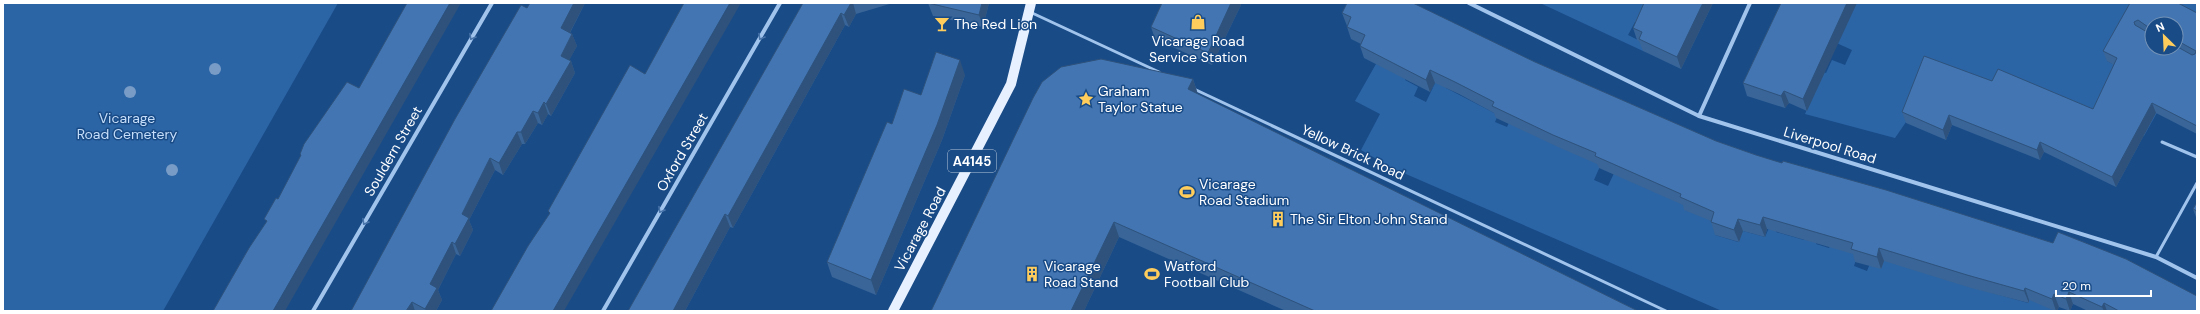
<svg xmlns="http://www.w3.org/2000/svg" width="2200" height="314" font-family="'DM Sans',sans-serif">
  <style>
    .green { fill: #2c65a5 }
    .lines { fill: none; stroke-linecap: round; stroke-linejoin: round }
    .service { stroke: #a1c4ed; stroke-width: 3 }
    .minor { stroke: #a1c4ed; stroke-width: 4 }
    .primary { stroke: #e6f0ff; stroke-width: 10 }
    .tree { fill: #789cc6 }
    .wall { fill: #396598; fill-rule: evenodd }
    .shaded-wall { fill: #2e527c }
    .building { fill: #4275b1; stroke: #2e527c; fill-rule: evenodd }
    .oneway { stroke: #4975ab }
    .labels { text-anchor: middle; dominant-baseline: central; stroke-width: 3; stroke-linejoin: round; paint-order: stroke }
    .shield { fill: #194b87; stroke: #bac9db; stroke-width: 1 }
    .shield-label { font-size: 13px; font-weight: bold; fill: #fff }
    .poi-label { font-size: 14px; fill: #fff; stroke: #194b87; text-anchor: start }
    .park-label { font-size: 14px; fill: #c6def9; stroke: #194b87 }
    .street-label { font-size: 14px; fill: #fff; stroke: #194b87 }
  </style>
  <rect width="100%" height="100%" fill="#194b87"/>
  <g class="green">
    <path d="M3 3H338L163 311H3Z"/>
    <path d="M1540 3H1668L1644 26 1635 22 1628 35 1646 44 1643 51Z"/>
    <path d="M1852 3H2139L2107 61 2168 93 2144 136 2131 129 2122 121 1906 122 1895 138 1805 114 1818 84 1805 64 1826 73 1832 60 1845 65 1852 50 1819 35Z"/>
    <path d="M2163 3H2197V21Z"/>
    <path d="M1416 57 1405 80 1418 87 1414 96 1426 102 1441 71 1446 88 1498 115 1495 122 1507 127 1516 107 1608 148 1594 180 1608 186 1617 167 1720 198 1715 235 1738 242 1743 231 1765 237 1776 212V232L1804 240 1809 223 1821 226 1816 244 1829 248 1832 242 1864 235 1854 266 1867 271 1869 266 1889 244 1964 285 2028 303 2033 289 2055 311H1722L1392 168 1361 150 1380 114 1355 101 1376 64Z"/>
  </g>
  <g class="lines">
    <g class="service">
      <path d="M1030 12 1159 72"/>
      <path d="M1194 89 1666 311"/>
      <path d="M2162 142 2197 157"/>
      <path d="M2156 257 2197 183"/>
    </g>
    <g class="minor">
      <path d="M1469 3 1699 116 2156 257 2197 278"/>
      <path d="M1699 116 1750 3"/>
      <path d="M313 311 492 3"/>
      <path d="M603 311 780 3"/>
    </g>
    <path class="primary" d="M893 311 1011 84 1031 3"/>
  </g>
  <g class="tree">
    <circle cx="215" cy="69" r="6"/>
    <circle cx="130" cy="92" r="6"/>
    <circle cx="172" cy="170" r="6"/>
  </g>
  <g class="wall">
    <path d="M585 3 570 33 572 34 577 46 569 60 571 61 575 73 551 116 548 114 542 125 538 123 525 144H522L503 175 495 170 469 220 473 230 460 256 456 254 438 290 442 300 436 311H351L527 8Z"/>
    <path d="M803 3H893L856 14 849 27 845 25 733 228 730 227 685 311H628Z"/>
    <path d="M928 3H989L983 27 933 16Z"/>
    <path d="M1162 3H1240L1241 5 1212 65 1155 39 1151 27Z"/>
    <path d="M1644 3H1713L1681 69 1643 51 1639 41 1637 40 1633 28Z"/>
    <path d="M1781 3 1807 111 1789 103 1785 108 1747 96 1743 83Z"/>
    <path d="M2130 3 2197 13V134L2156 113 2116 187 2044 152 2040 160 1952 125 1946 140 1906 123 1902 112 1992 81 2093 109 2114 65 2107 61 2103 51ZM2176 24V48H2152Z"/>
    <path d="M1342 13 1535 62 1716 141 2197 311H2088L2073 304 2070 311 2059 307 2057 311H2055L2029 300V303L1971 288 1884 261 1881 269 1855 262 1853 254 1767 229 1765 237 1743 231 1739 242 1715 235 1711 222V221L1684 210 1683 205 1599 168 1597 164 1558 147 1496 118 1494 113 1459 94 1435 83 1430 92 1364 58 1360 46 1361 44 1351 39 1347 27V26Z"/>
    <path d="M965 75 942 140 876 295 832 277 827 262 892 124 921 95Z"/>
    <path d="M1193 79 1198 94 1638 311H1286L1119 237 1084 311H931Z"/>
    <path d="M2197 202V220L2193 209Z"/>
  </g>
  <g class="shaded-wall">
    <path d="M450 3H461L285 311H273Z"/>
    <path d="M574 3H585L566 40 561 28Z"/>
    <path d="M730 3H741L564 311H553Z"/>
    <path d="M851 3H853L856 14 849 27 844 15Z"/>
    <path d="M982 3H989L983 27 979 15Z"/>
    <path d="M1231 3H1240L1241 5 1212 65 1208 53Z"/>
    <path d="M1703 3H1713L1681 69 1677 57Z"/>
    <path d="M1847 3H1857L1807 111 1803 99Z"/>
    <path d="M841 13 845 25 733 228 728 216Z"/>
    <path d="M572 34 577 46 565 68 561 56Z"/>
    <path d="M960 60 965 75 942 140 876 295 871 280Z"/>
    <path d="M571 61 575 73 551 116 546 104Z"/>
    <path d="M1430 70 1435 83 1430 92 1426 80Z"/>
    <path d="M1193 79 1198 95 1188 89Z"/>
    <path d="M1784 91 1789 103 1785 108 1781 96Z"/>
    <path d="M544 102 548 114 542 125 538 113Z"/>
    <path d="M2152 103 2156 113 2116 187 2112 177Z"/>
    <path d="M533 111 538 123 525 144 521 132Z"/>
    <path d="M1949 115 1952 125 1946 140 1943 130Z"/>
    <path d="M517 132 522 144 503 175 499 163Z"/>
    <path d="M2040 142 2044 152 2040 160 2037 150Z"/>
    <path d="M490 158 495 170 469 220 473 230 460 256 455 244 462 214Z"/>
    <path d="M725 214 730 227 685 311H673Z"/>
    <path d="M1763 217 1767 229 1765 237 1760 225Z"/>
    <path d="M1738 219 1743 231 1739 242 1734 230Z"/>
    <path d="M1114 222 1119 237 1084 311H1071Z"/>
    <path d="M452 242 456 254 438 290 442 300 436 311H426L425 309 430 284Z"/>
    <path d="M1879 248 1884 261 1881 269 1877 257Z"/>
    <path d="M2025 288 2029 300V303L2024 291Z"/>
    <path d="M2069 292 2073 304 2070 311 2066 299Z"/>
    <path d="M2054 294 2059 307 2057 311H2056L2052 299Z"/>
    <path d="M412 302 415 311H406Z"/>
    <path d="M2104 303 2107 311H2104L2102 307Z"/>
  </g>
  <g class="building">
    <path d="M407 3H450L273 311H213L249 248 267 221 264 219 276 198 278 199 301 155 300 154 304 144 347 82 359 88Z"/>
    <path d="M530 3H574L561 28 572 34 561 56 571 61 546 104 544 102 538 113 533 111 521 132H517L499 163 490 158 462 214 469 218 455 244 452 242 430 284 437 288 425 309 412 302 406 311H351L455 119 521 5 527 8Z"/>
    <path d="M684 3H730L553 311H491L528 246 550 213 548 211 630 65 645 74Z"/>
    <path d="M803 3H851L844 15 841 13 728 216 725 214 673 311H628Z"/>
    <path d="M928 3H982L979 15Z"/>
    <path d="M1162 3H1231L1208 53 1151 27Z"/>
    <path d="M1347 3H1413L1535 62 1716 141 1756 155 1782 163 1783 161 1886 190 2053 243 2058 232 2126 259 2197 296V311H2119L2104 303 2102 307 2069 292 2066 299 2054 294 2052 299 2025 288 2024 291 1967 275 1879 248 1877 257 1851 249 1853 243 1763 217 1760 225 1738 219 1734 230 1711 222 1714 212 1680 197 1681 194 1595 156 1596 153 1553 135 1492 106 1494 102 1455 82 1430 70 1426 80 1360 46 1365 35 1347 27 1351 17 1342 13Z"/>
    <path d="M1644 3H1703L1677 57 1639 39 1642 32 1633 28Z"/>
    <path d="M1781 3H1847L1803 99 1784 91 1781 96 1743 83Z"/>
    <path d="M2130 3H2178L2197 13V126L2152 103 2112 177 2040 142 2037 150 1949 115 1943 130 1902 112 1924 56 1992 81 1998 69 2093 109 2117 58 2103 51ZM2138 20 2151 29 2147 32 2135 25 2134 22ZM2152 24H2176V40L2196 51 2195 54 2192 55 2176 46V48H2152Z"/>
    <path d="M936 52 960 60 937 125 871 280 827 262 887 122 892 124 904 89 921 95Z"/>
    <path d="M1101 59 1193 79 1188 89 1638 311H1315L1114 222 1071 311H931L1033 98 1042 82 1061 67Z"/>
    <path d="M2197 202V211L2193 209Z"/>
  </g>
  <defs><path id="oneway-chevron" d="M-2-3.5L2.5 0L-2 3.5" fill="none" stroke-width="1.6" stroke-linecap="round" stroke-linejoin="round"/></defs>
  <g class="oneway">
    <use href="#oneway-chevron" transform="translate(472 37) rotate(120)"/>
    <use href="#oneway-chevron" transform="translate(761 37) rotate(120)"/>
    <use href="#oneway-chevron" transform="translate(661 210) rotate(120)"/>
    <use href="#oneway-chevron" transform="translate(365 222) rotate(120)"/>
  </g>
  <defs>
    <g id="shop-bare" transform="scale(1.2)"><path d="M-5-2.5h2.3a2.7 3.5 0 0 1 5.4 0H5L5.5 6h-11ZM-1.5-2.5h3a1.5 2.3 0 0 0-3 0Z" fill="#ffcd5c" stroke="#194b87" stroke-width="2.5" paint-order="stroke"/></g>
    <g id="bar-bare" transform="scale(1.2)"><path d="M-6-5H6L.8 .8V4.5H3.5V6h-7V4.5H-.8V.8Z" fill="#ffcd5c" stroke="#194b87" stroke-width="2.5" paint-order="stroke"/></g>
    <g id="sight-bare" transform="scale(1.2)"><path d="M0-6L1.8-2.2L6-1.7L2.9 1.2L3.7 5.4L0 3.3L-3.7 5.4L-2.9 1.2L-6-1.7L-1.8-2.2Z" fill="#ffcd5c" stroke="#194b87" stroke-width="2.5" paint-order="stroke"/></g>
    <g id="stadium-bare" transform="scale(1.2)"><path d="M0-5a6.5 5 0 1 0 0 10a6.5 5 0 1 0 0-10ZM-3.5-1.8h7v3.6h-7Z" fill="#ffcd5c" stroke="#194b87" stroke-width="2.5" paint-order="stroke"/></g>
    <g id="building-bare" transform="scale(1.2)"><path d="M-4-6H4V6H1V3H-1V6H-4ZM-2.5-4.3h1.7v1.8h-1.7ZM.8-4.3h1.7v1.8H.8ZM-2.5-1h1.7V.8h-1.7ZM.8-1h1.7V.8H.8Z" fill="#ffcd5c" stroke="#194b87" stroke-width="2.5" paint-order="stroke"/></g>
  </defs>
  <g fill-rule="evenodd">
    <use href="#shop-bare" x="1198" y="22"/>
    <use href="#bar-bare" x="942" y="24"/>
    <use href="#sight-bare" x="1086" y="99"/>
    <use href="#stadium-bare" x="1187" y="192"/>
    <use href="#building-bare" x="1278" y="219"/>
    <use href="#building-bare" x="1032" y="274"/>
    <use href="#stadium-bare" x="1152" y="274"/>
  </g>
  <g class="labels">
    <rect class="shield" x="948" y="150" width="48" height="22" rx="3"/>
    <g class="shield-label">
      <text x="972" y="161">A4145</text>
    </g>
    <g class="poi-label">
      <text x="954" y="24">The Red Lion</text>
      <text x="1198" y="41" text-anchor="middle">Vicarage Road<tspan x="1198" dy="16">Service Station</tspan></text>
      <text x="1098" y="91">Graham<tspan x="1098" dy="16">Taylor Statue</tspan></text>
      <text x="1199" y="184">Vicarage<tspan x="1199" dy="16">Road Stadium</tspan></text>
      <text x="1290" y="219">The Sir Elton John Stand</text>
      <text x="1044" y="266">Vicarage<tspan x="1044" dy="16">Road Stand</tspan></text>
      <text x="1164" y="266">Watford<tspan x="1164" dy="16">Football Club</tspan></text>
    </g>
    <g class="park-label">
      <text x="127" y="118">Vicarage<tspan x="127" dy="16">Road Cemetery</tspan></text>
    </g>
    <g class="street-label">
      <text transform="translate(1830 145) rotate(17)">Liverpool Road</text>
      <text transform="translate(393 151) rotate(-60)">Souldern Street</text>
      <text transform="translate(682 152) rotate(-60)">Oxford Street</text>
      <text transform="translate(1353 152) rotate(25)">Yellow Brick Road</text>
      <text transform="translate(920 229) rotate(-62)">Vicarage Road</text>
    </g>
  </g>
  <rect width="2200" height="314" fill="none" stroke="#ffffff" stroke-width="8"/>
  <g transform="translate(2164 36) rotate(336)"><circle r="19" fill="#194b87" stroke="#7593b7"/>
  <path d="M0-3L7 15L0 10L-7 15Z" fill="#ffcd5c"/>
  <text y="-6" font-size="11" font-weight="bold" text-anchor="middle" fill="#ffffff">N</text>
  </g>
  <path d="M2056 290v6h95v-6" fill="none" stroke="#ffffff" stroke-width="2"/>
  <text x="2062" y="290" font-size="12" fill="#ffffff" stroke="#194b87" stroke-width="3" paint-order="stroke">20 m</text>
</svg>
